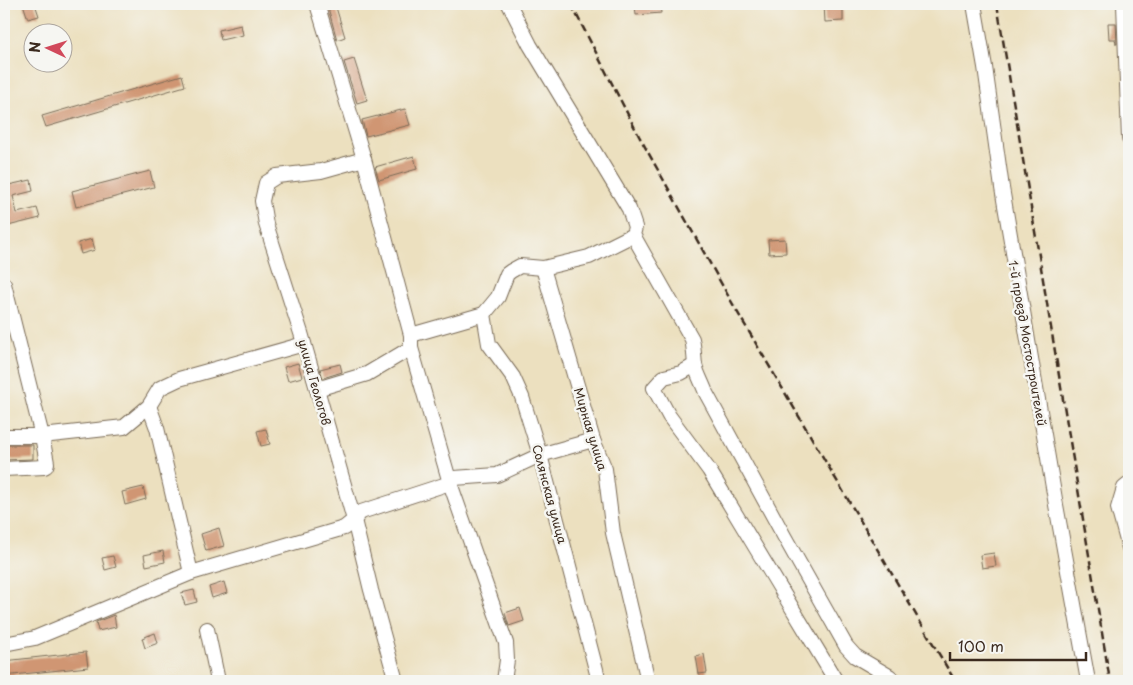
<svg xmlns="http://www.w3.org/2000/svg" width="1133" height="685" font-family="'Playpen Sans',sans-serif">
  <style>
    .building { fill: #d09673 }
    .lines { fill: none; stroke-linecap: round; stroke-linejoin: round }
    .minor-casing { stroke: #796a56; stroke-width: 16 }
    .minor { stroke: #fff; stroke-width: 14 }
    .rail { stroke: #3b2a1e; stroke-width: 2.5; stroke-dasharray: 8 4; stroke-linecap: butt }
    .labels { text-anchor: middle; dominant-baseline: central; stroke-width: 5; stroke-linejoin: round; paint-order: stroke }
    .street-label { font-size: 12px; fill: #3b2a1e; stroke: #f6f6f2 }
  </style>
  <rect width="100%" height="100%" fill="#f6f6f2"/>
  <filter id="ink" filterUnits="userSpaceOnUse"><feTurbulence type="fractalNoise" baseFrequency=".02" numOctaves="2"/><feDisplacementMap in="SourceGraphic" scale="10" xChannelSelector="R" yChannelSelector="G"/><feConvolveMatrix kernelMatrix="1 2 1 2 8 2 1 2 1" color-interpolation-filters="sRGB"/></filter>
  <filter id="wash" filterUnits="userSpaceOnUse"><feTurbulence type="fractalNoise" baseFrequency=".0096" numOctaves="4" result="noise"/><feDisplacementMap in="SourceGraphic" scale="20" xChannelSelector="R" yChannelSelector="G"/><feGaussianBlur stdDeviation="1.12" result="paint"/><feColorMatrix in="noise" values="0 0 0 0 0 0 0 0 0 0 0 0 0 0 0 0 0 1.4 0 .05"/><feComposite in="paint" operator="in"/></filter>
  <g filter="url(#wash)">
    <rect width="100%" height="100%" fill="#ece0bf"/>
    <g id="blocks">
      <g class="building">
        <path d="M23 4H35L39 16 28 19Z"/>
        <path d="M327 4H335L345 37 337 40Z"/>
        <path d="M635 4H660L661 13 636 15Z"/>
        <path d="M824 4H843V21L825 22Z"/>
        <path d="M1108 23H1116L1117 44H1116L1115 39H1109Z"/>
        <path d="M241 25 243 35 221 40 219 30Z"/>
        <path d="M354 59 367 100 357 103 344 62Z"/>
        <path d="M182 75 185 86 46 127 42 116Z"/>
        <path d="M405 109 410 125 366 136 362 120Z"/>
        <path d="M414 156 417 169 379 180 375 167Z"/>
        <path d="M150 171 154 187 76 207 72 191Z"/>
        <path d="M31 180 33 191 13 196 17 213 37 208 40 218 8 226 4 208V186Z"/>
        <path d="M92 239 95 250 81 254 78 243Z"/>
        <path d="M785 239 786 253 769 254 768 240Z"/>
        <path d="M298 363 302 377 288 381 284 367Z"/>
        <path d="M340 364 342 372 323 378 320 369Z"/>
        <path d="M266 429 270 444 261 446 257 431Z"/>
        <path d="M4 445H33V459L4 460Z"/>
        <path d="M143 487 146 499 125 505 122 492Z"/>
        <path d="M219 528 224 546 206 551 201 534Z"/>
        <path d="M163 551 165 562 146 566 144 555Z"/>
        <path d="M994 553 996 566 982 568 980 555Z"/>
        <path d="M113 556 116 567 105 570 102 558Z"/>
        <path d="M224 582 227 593 212 598 209 587Z"/>
        <path d="M194 590 197 602 185 605 181 593Z"/>
        <path d="M520 608 524 621 509 626 505 613Z"/>
        <path d="M114 615 116 627 98 631 96 622Z"/>
        <path d="M155 633 158 643 145 648 142 638Z"/>
        <path d="M86 652 88 667 4 676V661Z"/>
        <path d="M704 654 707 673 699 674 696 656Z"/>
      </g>
    </g>
  </g>
  <g filter="url(#ink)">
    <use href="#blocks" fill-opacity="0" stroke="#796a56" stroke-width="1"/>
    <g class="lines">
      <g class="minor-casing">
        <g id="minor">
          <path d="M317 4 364 159 411 335V348L450 483 506 643 507 660 504 681"/>
          <path d="M509 4 530 45 629 209 635 227 633 235 692 339C694 348 694 356 695 365 697 374 703 384 706 393L784 536 846 646 855 656 889 676 895 681"/>
          <path d="M974 4 985 67 1002 188 1056 505 1088 681"/>
          <path d="M1124 4 1129 139"/>
          <path d="M364 159 321 171 277 176 266 183 262 201 266 224 301 333 317 389 354 520 371 590 396 681"/>
          <path d="M543 268 593 440 605 469 613 533 648 681"/>
          <path d="M4 284 42 436 47 463 46 466 44 467 4 469"/>
          <path d="M484 314 489 344 513 377 522 397 540 455 599 681"/>
          <path d="M411 335 484 314 498 297 507 274 511 271 520 266 543 268 589 257 633 235"/>
          <path d="M695 365 681 373 664 377 654 388 669 416 709 470 836 681"/>
          <path d="M317 389 367 374 411 348"/>
          <path d="M149 406 157 428 191 573"/>
          <path d="M4 436H42L124 427 149 406 160 388 179 379 304 344"/>
          <path d="M1129 484 1124 488 1118 508 1129 548"/>
          <path d="M207 629 218 681"/>
          <path d="M4 644 35 638 191 573 344 528 354 520 361 512 450 483 454 478 497 475 540 455 593 440"/>
        </g>
      </g>
      <use href="#minor" class="minor"/>
      <g class="rail">
        <path d="M571 4 639 136 735 308 955 681"/>
        <path d="M997 4 1110 681"/>
      </g>
    </g>
  </g>
  <g class="labels">
    <g class="street-label">
      <text transform="translate(1028 343) rotate(80)">1-й проезд Мостостроителей</text>
      <text transform="translate(315 382) rotate(74)">улица Геологов</text>
      <text transform="translate(591 429) rotate(73)">Мирная улица</text>
      <text transform="translate(550 494) rotate(75)">Солянская улица</text>
    </g>
  </g>
  <rect width="1133" height="685" fill="none" stroke="#f6f6f2" stroke-width="20"/>
  <g transform="translate(48 48) rotate(274)"><circle r="24" fill="#f6f6f2" stroke="#aba49d"/>
  <path d="M0-4L9 19L0 12L-9 19Z" fill="#d1495b"/>
  <text y="-8" font-size="14" font-weight="bold" text-anchor="middle" fill="#3b2a1e">N</text>
  </g>
  <path d="M950 652v8h136v-8" fill="none" stroke="#3b2a1e" stroke-width="2.5"/>
  <text x="958" y="652" font-size="15" fill="#3b2a1e" stroke="#f6f6f2" stroke-width="4" paint-order="stroke">100 m</text>
</svg>
